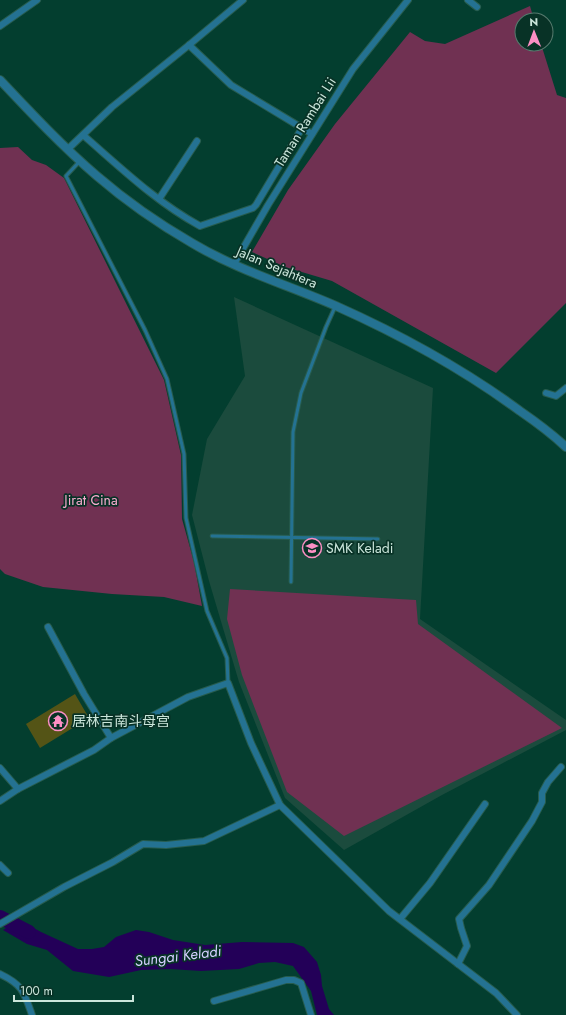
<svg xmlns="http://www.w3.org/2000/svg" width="566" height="1015" font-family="Jost,'Noto Sans SC',sans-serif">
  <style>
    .built { fill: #1b4b3d }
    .green { fill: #703152 }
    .water { fill: #230058 }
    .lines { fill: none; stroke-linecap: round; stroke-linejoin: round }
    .river { stroke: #230058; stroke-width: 14 }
    .building { fill: #545416 }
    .service-casing { stroke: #275c4e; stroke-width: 5 }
    .minor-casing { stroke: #275c4e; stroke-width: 8 }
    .tertiary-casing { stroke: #275c4e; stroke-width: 10 }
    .service { stroke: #247292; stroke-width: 3 }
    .minor { stroke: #247292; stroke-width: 6 }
    .tertiary { stroke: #247292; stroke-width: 8 }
    .labels { text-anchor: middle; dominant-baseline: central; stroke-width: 3.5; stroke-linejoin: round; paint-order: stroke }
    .street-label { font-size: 14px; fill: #cbe6db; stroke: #083226 }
    .park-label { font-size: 14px; fill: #faacd0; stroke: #083226 }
    .poi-label { font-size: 14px; fill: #cbe6db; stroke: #083226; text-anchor: start }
    .water-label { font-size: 15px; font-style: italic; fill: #d4ceff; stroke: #083226 }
  </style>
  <rect width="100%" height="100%" fill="#033e2f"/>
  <path class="built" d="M234 297 433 388 420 619 566 720V730L442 795 344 850 285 798 239 682 209 581 192 515 207 439 245 376Z"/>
  <g class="green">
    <path d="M530 6 534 20H522V44H541L557 95 566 98V303L496 373 332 281 285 267 252 252 288 190 335 124 410 32 425 41 445 44Z"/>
    <path d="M18 147 32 160 46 165 64 178 164 380 181 455 182 519 194 562 202 606 164 597 112 594 43 587 5 574 0 569V148Z"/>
    <path d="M230 589 416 600 418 624 562 728 344 836 287 792 242 675 227 619Z"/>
  </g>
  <path class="water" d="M19 920 41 932 78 949H92L104 947 116 937 136 930 149 932 173 940 205 945 242 942 293 943 304 947 317 962 321 975 322 986 329 1009 334 1015H317L311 991 293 966 275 962 259 963 239 969 201 971 170 969 141 970 109 977 73 971 47 950 27 944 3 930Z"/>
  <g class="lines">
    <path class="river" d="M0 917 29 932"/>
  </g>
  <path class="building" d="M75 694 89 718 40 748 26 724Z"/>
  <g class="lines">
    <g class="service-casing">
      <g id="service">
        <path d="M79 162 66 176 145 330 167 379 184 454 186 518 207 611 227 658 228 683"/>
        <path d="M212 536 378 539"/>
        <path d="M291 582 293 432 301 393 326 327 335 307"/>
      </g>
    </g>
    <g class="minor-casing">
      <g id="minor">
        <path d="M468 0 477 7"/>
        <path d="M0 26 37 0"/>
        <path d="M189 45 231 85 312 134"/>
        <path d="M83 135C120 167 156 202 200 226L253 208 256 205 302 128"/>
        <path d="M68 149 112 107 189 45 243 0"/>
        <path d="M159 199 197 141"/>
        <path d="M234 264 268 205 353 69 408 0"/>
        <path d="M546 393 556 396 566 388"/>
        <path d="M48 627 84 694 111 738"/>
        <path d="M0 768 18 789"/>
        <path d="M0 801 18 789 94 750 111 738 188 697 228 683 251 743 280 805 389 911 496 993 517 1015"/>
        <path d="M0 865 8 873"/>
        <path d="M400 919 430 883 485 804"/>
        <path d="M0 924 64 887 113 862 143 844 166 845 204 841 280 805"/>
        <path d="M458 964 467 946 461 928 459 919 489 885 532 821 542 802V793L548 782 561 767"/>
        <path d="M0 974C23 985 24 992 32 1015"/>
        <path d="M214 1001 286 980H294L301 983 311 1015"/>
      </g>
    </g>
    <g class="tertiary-casing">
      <path id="tertiary" d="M0 80C31 113 63 147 97 176 126 201 159 224 192 243 237 270 288 285 336 306 401 335 463 369 520 411 536 422 552 434 566 447"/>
    </g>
    <use href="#service" class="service"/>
    <use href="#minor" class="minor"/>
    <use href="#tertiary" class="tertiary"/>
  </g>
  <defs>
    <g id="school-ring" transform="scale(1)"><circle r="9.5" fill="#083226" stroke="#fb8fc4" stroke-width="1.5"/><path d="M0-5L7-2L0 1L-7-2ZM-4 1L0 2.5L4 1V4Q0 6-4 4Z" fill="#fb8fc4"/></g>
    <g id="temple-ring" transform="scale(1)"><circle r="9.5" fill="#083226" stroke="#fb8fc4" stroke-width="1.5"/><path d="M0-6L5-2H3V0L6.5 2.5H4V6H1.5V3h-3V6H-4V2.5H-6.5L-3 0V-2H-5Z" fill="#fb8fc4"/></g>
  </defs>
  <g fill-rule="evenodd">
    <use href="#school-ring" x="312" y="548"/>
    <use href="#temple-ring" x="58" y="721"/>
  </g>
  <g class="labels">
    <g class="street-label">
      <text transform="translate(305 122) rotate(-58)">Taman Rambai Lii</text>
      <text transform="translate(277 267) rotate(23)">Jalan Sejahtera</text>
    </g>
    <g class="park-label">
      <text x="91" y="500">Jirat Cina</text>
    </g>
    <g class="poi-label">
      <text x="326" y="548">SMK Keladi</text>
      <text x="72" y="721">居林吉南斗母宫</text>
    </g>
    <g class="water-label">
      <text transform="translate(178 956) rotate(-7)">Sungai Keladi</text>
    </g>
  </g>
  <g transform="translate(534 32) rotate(359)"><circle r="19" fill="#083226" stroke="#567a6e"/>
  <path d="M0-3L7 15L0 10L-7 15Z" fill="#fb8fc4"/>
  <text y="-6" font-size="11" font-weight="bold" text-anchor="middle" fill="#cbe6db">N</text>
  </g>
  <path d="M14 995v6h119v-6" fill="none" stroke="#cbe6db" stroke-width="2"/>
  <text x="20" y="995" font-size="12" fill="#cbe6db" stroke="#083226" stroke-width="3" paint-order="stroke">100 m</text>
</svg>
